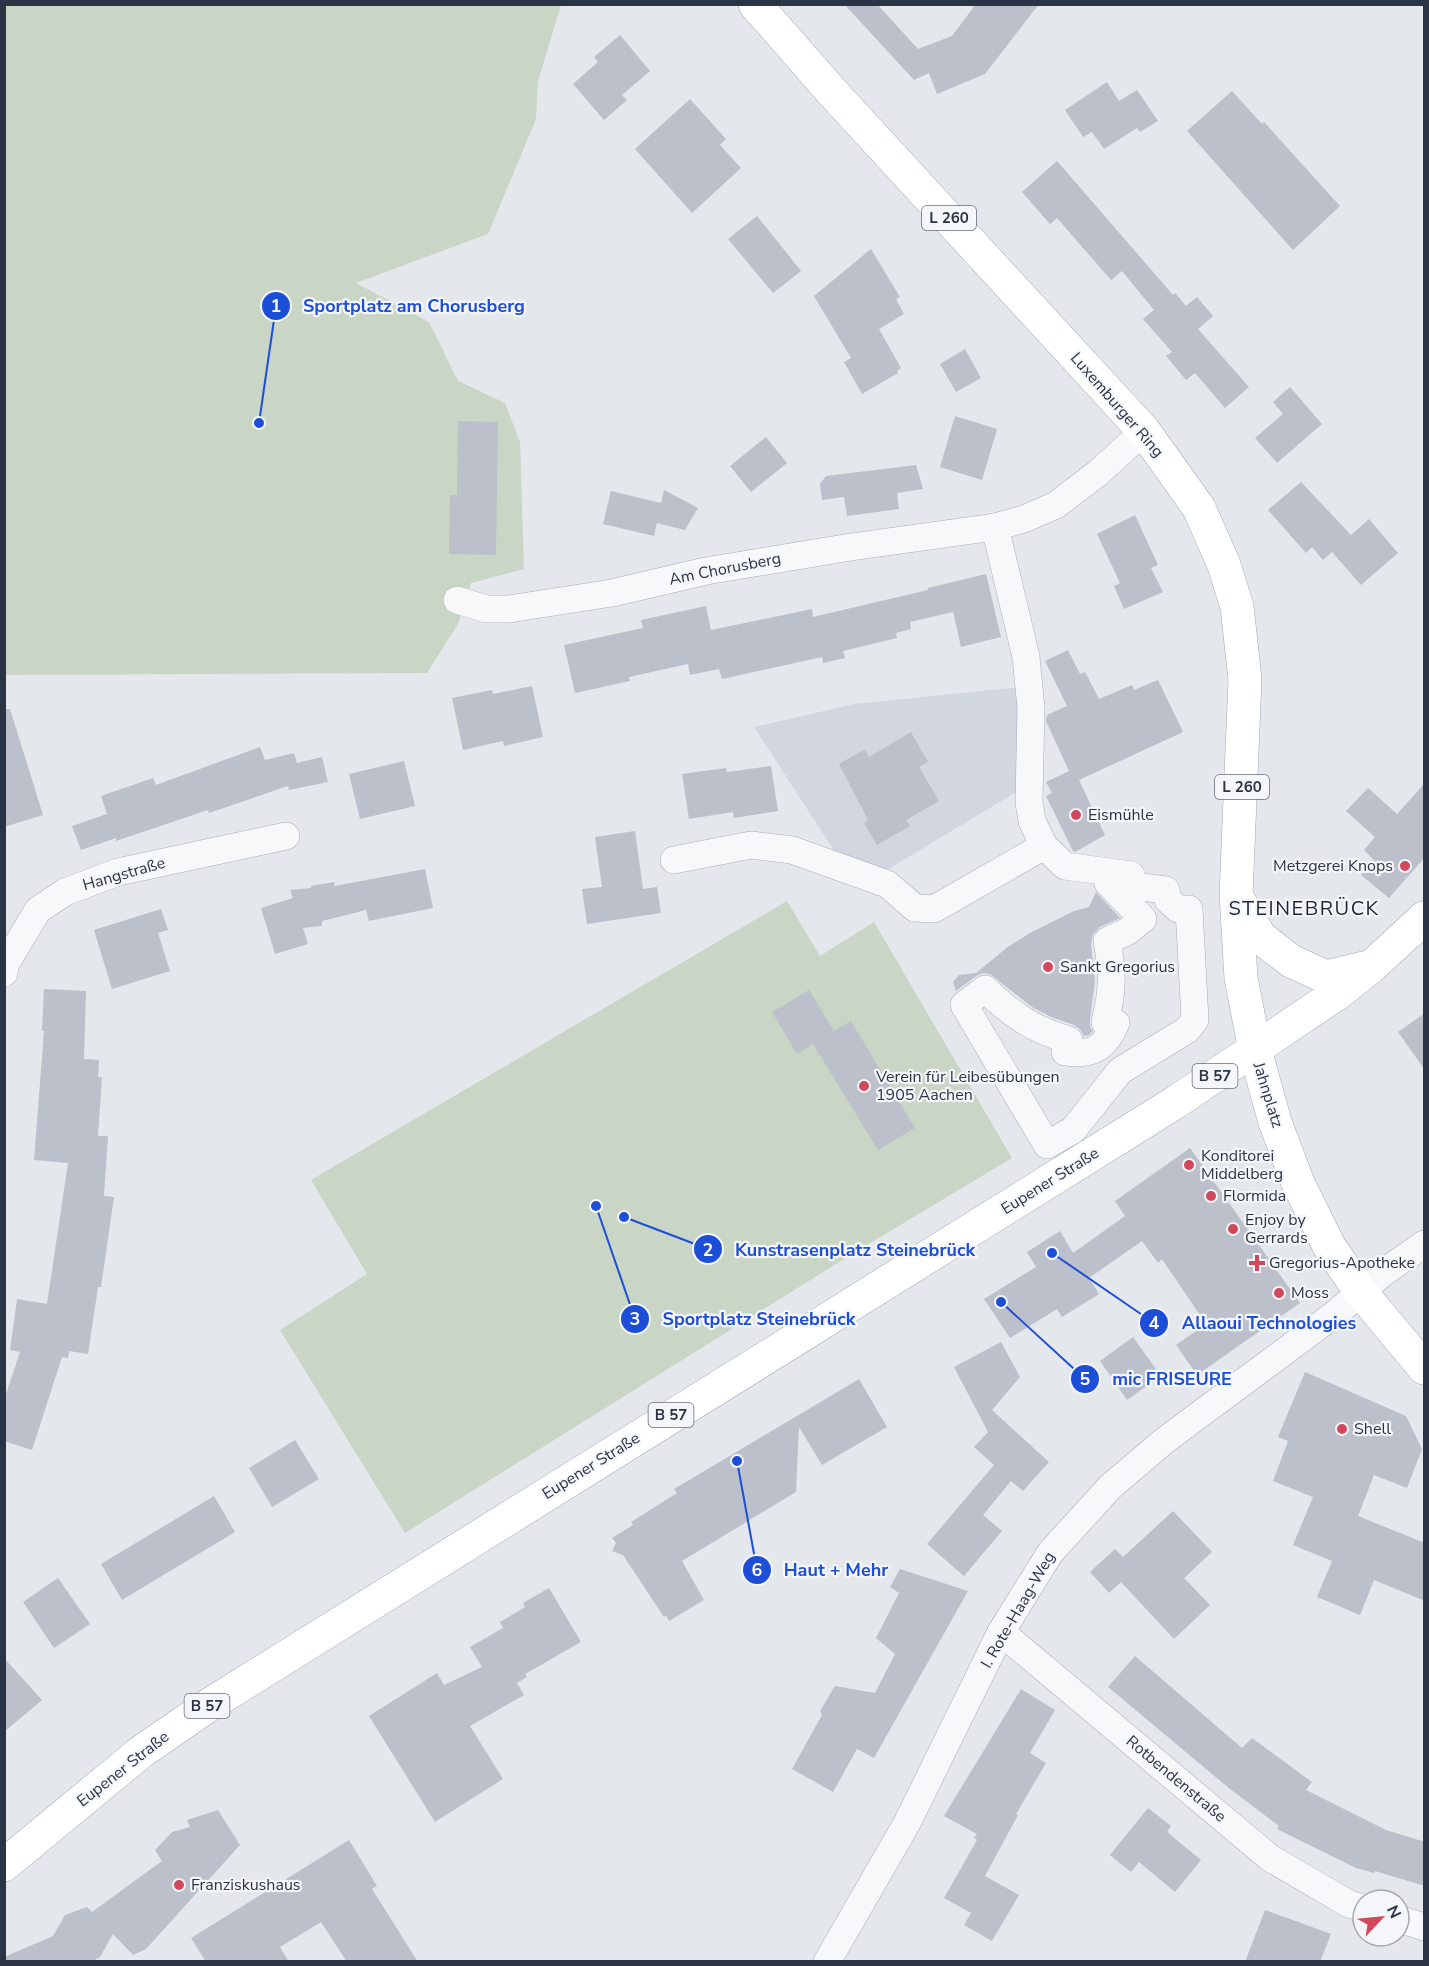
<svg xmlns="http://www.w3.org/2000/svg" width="1429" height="1966" font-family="'Nunito Sans',sans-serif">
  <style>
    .built { fill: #d2d6de }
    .green { fill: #c9d6c5 }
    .building { fill: #bbc0ca }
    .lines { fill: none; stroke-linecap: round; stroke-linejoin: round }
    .street-casing { stroke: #a9aeb7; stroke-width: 28 }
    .primary-casing { stroke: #a3abb8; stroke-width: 34 }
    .street { stroke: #f7f8fa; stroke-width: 27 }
    .primary { stroke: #fff; stroke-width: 33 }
    .poi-dot { fill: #d1495b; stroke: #f4f6f9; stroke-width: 2 }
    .labels { text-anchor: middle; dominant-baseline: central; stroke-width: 4.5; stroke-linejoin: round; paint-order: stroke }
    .shield { fill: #f4f6f9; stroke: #676e7b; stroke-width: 1.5 }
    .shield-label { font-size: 15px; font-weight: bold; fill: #2b3445 }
    .street-label { font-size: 16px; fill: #2b3445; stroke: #f4f6f9 }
    .poi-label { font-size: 16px; fill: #2b3445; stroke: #f4f6f9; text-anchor: start }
    .quarter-label { font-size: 20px; letter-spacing: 1.5px; fill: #1d2536; stroke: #f4f6f9 }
    .leader { fill: none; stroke: #1d4ed8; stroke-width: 2 }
    .callout-dot { fill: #1d4ed8; stroke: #f4f6f9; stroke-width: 2 }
    .mark-label { font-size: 18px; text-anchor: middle; font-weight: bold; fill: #fff }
    .callout-label { font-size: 18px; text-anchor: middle; font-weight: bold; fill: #1d4ed8; stroke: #f4f6f9; stroke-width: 4.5; stroke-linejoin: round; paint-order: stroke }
  </style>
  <rect width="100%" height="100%" fill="#e4e7ec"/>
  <path class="built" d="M1020 687 1018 791 882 873 837 855 754 727 855 704Z"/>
  <g class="green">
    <path d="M4 5H561L538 81 536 119 488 234 356 283 429 322 458 381 505 403 520 442 524 569 471 583 458 624 427 673 5 675Z"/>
    <path d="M787 901 820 956 874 922 1012 1158 852 1254 405 1533 280 1330 367 1274 311 1180Z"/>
  </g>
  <g class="building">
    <path d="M844 4H877L918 49 952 36 976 4H1039L985 74 937 94 929 73 914 80Z"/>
    <path d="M620 35 650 71 622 95 627 100 604 120 573 84 598 62 594 57Z"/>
    <path d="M1107 82 1119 101 1137 90 1158 121 1140 132 1137 128 1104 149 1092 132 1083 137 1065 110Z"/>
    <path d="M1232 91 1262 124 1264 122 1340 206 1293 250 1187 131Z"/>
    <path d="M690 99 726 139 720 145 741 168 692 213 635 149Z"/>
    <path d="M1057 161 1173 295 1175 293 1186 306 1197 297 1213 316 1198 329 1249 387 1225 408 1195 373 1186 380 1166 356 1172 352 1143 319 1154 310 1122 271 1111 280 1057 218 1050 224 1022 192Z"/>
    <path d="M757 216 801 271 773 293 728 239Z"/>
    <path d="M871 249 900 297 896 299 904 314 879 329 901 368 897 371 898 373 862 394 844 362 851 358 814 296Z"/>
    <path d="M965 349 981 378 956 392 940 364Z"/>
    <path d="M1290 387 1322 424 1277 463 1255 438 1283 414 1273 402Z"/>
    <path d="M955 416 997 429 982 480 940 467Z"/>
    <path d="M458 421 498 422 496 555 449 554 450 495H457Z"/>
    <path d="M766 437 787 463 751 492 730 466Z"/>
    <path d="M916 465 923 489 897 493 899 509 847 516 844 497 822 500 820 484 826 476Z"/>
    <path d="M1301 482 1351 535 1369 519 1398 553 1361 585 1332 552 1323 560 1312 547 1306 553 1268 510Z"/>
    <path d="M664 490 698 508 685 530 657 523 654 536 603 524 611 491 661 503Z"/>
    <path d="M1135 515 1158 565 1151 568 1163 592 1124 609 1114 586 1120 583 1097 534Z"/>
    <path d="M986 574 1001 637 961 647 953 612 910 622 911 629 896 633 897 638 843 651 845 658 823 663 822 657 722 679 719 669 690 675 688 664 629 677 630 681 575 693 564 645 643 628 641 620 706 606 711 630 812 609 813 617 928 590V588Z"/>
    <path d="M1068 650 1080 674 1085 672 1099 699 1132 685 1134 690 1158 680 1183 732 1079 780 1105 835 1075 852 1073 851 1046 796 1052 793 1046 782 1069 771 1046 721 1047 715 1067 706 1045 661Z"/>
    <path d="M532 686 543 737 504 746 503 741 463 750 452 698 492 690 493 694Z"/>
    <path d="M4 709H10L43 815 4 827Z"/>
    <path d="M911 732 928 762 919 767 939 801 906 820 910 826 877 845 864 823 868 820 839 764 865 749 869 757Z"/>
    <path d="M260 747 265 760 294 753 297 763 322 757 328 782 289 790 288 786 209 813 208 810 116 841V838L81 850 72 826 107 814 101 796 153 778 156 785Z"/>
    <path d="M404 761 415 806 360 819 349 774Z"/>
    <path d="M771 766 778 811 734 818 733 812 689 819 682 774 726 768 727 772Z"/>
    <path d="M1425 783V857L1389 898 1361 875 1374 860 1364 850 1375 837 1346 811 1368 788 1397 814Z"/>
    <path d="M635 831 643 889 657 887 661 913 587 924 582 889 602 887 595 837Z"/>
    <path d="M425 869 433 908 369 921 366 910 322 921V926L303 928 308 944 275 954 261 908 293 898 290 890 311 888V886L334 882 335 886Z"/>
    <path d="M1096 892 1120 918 1100 927 1093 934 1091 944 1095 981 1090 1019V1027L1093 1031 1089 1035 1084 1036 1080 1029 1074 1025 1051 1017 1032 1007 990 974 983 973 976 976 956 991 953 982 959 975 976 973 1009 946 1030 933 1074 911 1089 907Z"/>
    <path d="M161 909 168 930 158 933 170 971 112 989 94 930Z"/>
    <path d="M44 989 86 991 84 1059 99 1060 98 1077H102L98 1136H108L104 1196 114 1197 101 1287H98L88 1354 69 1351 68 1358 62 1357 32 1450 4 1441V1400L20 1352 10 1350 17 1299 47 1304 68 1163 34 1160 44 1031H42Z"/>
    <path d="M809 990 834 1031 851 1021 915 1128 878 1150 813 1044 797 1054 772 1012Z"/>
    <path d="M1425 1013V1070L1398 1032Z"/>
    <path d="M1190 1148 1300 1303 1197 1375 1176 1345 1206 1324 1162 1259 1158 1263 1142 1241 1089 1278 1099 1294 1062 1317 1057 1309 1010 1338 984 1299 1036 1267 1027 1252 1060 1231 1073 1253 1125 1216 1115 1201Z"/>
    <path d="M1133 1337 1161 1376 1127 1400 1100 1361Z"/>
    <path d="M1001 1342 1020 1377 992 1410 1049 1462 1023 1491 1011 1481 983 1515 1002 1531 964 1576 927 1544 994 1465 974 1447 988 1432 954 1367Z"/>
    <path d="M1305 1372 1406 1416 1422 1449 1407 1488 1374 1475 1358 1516 1425 1543V1601L1374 1580 1360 1615 1317 1597 1332 1561 1293 1545 1313 1497 1273 1481 1288 1441 1278 1437Z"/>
    <path d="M859 1379 887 1427 822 1465 799 1427 796 1492 682 1561 704 1600 669 1621 666 1615 664 1617 623 1555 612 1551 616 1543 612 1538 633 1525 631 1522 677 1493 674 1489Z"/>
    <path d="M295 1440 319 1479 272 1507 249 1468Z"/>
    <path d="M214 1496 235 1532 122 1600 101 1564Z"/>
    <path d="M1173 1511 1212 1552 1184 1578 1210 1605 1174 1639 1121 1582 1109 1593 1090 1572 1115 1549 1123 1557Z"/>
    <path d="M900 1569 968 1591 874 1758 857 1749 833 1792 792 1769 822 1715 820 1711 835 1686 875 1693 895 1654 876 1638 899 1593 890 1587Z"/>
    <path d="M58 1578 90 1624 54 1648 23 1602Z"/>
    <path d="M549 1588 581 1642 525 1674 527 1677 517 1683 524 1695 470 1726 503 1779 435 1822 369 1716 437 1673 444 1685 482 1667 470 1647 503 1628 500 1622 525 1607 523 1603Z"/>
    <path d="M1135 1656 1242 1748 1252 1738 1312 1782 1306 1790 1386 1830 1425 1842V1886L1375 1871 1374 1873 1356 1868 1277 1829 1279 1826 1230 1789 1108 1687Z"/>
    <path d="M4 1658 42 1700 4 1732Z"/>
    <path d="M1021 1689 1055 1710 1030 1753 1046 1763 1016 1814 1018 1815 985 1876 1019 1895 992 1941 964 1925 971 1913 944 1898 977 1840 974 1838 977 1834 944 1816Z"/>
    <path d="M1148 1808 1171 1826 1167 1832 1201 1860 1175 1892 1139 1862 1131 1872 1110 1855Z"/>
    <path d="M218 1810 240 1845 146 1949 133 1955 113 1934 100 1957 91 1962H4V1957L53 1936 65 1915 87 1907 92 1912 162 1861 155 1850 172 1832 190 1827 187 1820Z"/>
    <path d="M349 1840 377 1886 372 1889 418 1962H347L321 1922 280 1947 289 1962H206L191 1938Z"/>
    <path d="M1265 1910 1331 1934 1320 1962H1245Z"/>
  </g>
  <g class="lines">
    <g class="street-casing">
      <g id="street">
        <path d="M995 527 1026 657 1031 708 1029 802 1032 821 1044 846 1065 866 1131 875"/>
        <path d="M457 600 486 609H509L612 593 706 571 851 547 995 527 1024 519 1056 505 1098 473 1144 431"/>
        <path d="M674 860 751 845 792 850 887 884 915 908 934 909 1044 846"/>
        <path d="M1108 883 1166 890 1168 900 1178 909H1189L1195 1020 1187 1030 1120 1071 1073 1130 1047 1145 964 1005 985 989C1011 1014 1033 1030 1069 1040L1065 1052C1092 1056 1105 1048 1116 1023L1105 1022C1113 990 1113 973 1107 941L1128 931 1143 919Z"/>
        <path d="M4 973 5 965 38 910 65 892 118 872 286 836"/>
        <path d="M1001 1632 1270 1858 1349 1904 1363 1908"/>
        <path d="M1399 1919 1424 1927"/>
        <path d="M827 1962 907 1823 1001 1632 1050 1553 1110 1487 1164 1441 1335 1314 1383 1273 1424 1244"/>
      </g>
    </g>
    <g class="primary-casing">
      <g id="primary">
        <path d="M755 4 833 93 1144 431 1199 508 1224 565 1237 607 1245 679 1236 895 1241 978 1255 1050 1275 1122 1298 1183 1329 1246 1360 1291 1424 1368"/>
        <path d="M1238 899 1260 937 1291 961 1326 977 1368 967"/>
        <path d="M4 1865 141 1752 209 1705 1176 1102 1338 993 1372 966 1424 918"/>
      </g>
    </g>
    <use href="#street" class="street"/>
    <use href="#primary" class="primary"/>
  </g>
  <g class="poi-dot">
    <circle cx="1076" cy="815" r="6"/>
    <circle cx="1405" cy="866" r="6"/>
    <circle cx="1048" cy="967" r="6"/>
    <circle cx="864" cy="1086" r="6"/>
    <circle cx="1189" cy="1165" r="6"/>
    <circle cx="1211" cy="1196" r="6"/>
    <circle cx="1233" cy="1229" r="6"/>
    <path d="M1254 1254h6v6h6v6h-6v6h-6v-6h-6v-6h6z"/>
    <circle cx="1279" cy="1293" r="6"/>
    <circle cx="1342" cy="1429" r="6"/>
    <circle cx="179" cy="1885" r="6"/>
  </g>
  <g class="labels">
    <g class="shield">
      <rect x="922" y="206" width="54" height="24" rx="4.5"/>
      <rect x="1215" y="775" width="54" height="24" rx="4.5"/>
      <rect x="1192.5" y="1064" width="45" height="24" rx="4.5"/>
      <rect x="648.5" y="1403" width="45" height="24" rx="4.5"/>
      <rect x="184.5" y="1694" width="45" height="24" rx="4.5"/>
    </g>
    <g class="shield-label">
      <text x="949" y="218">L 260</text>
      <text x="1242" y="787">L 260</text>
      <text x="1215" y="1076">B 57</text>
      <text x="671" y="1415">B 57</text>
      <text x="207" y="1706">B 57</text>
    </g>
    <g class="street-label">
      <text transform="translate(1117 405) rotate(49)">Luxemburger Ring</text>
      <text transform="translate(725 569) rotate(-11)">Am Chorusberg</text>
      <text transform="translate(124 874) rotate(-16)">Hangstraße</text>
      <text transform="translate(1268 1095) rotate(73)">Jahnplatz</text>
      <text transform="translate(1050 1181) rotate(-32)">Eupener Straße</text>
      <text transform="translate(591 1466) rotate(-32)">Eupener Straße</text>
      <text transform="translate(1018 1610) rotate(-60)">I. Rote-Haag-Weg</text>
      <text transform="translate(123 1769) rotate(-38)">Eupener Straße</text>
      <text transform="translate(1176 1779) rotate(40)">Rotbendenstraße</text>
    </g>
    <g class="poi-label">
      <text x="1088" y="815">Eismühle</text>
      <text x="1393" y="866" text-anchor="end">Metzgerei Knops</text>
      <text x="1060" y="967">Sankt Gregorius</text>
      <text x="876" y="1077">Verein für Leibesübungen<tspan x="876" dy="18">1905 Aachen</tspan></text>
      <text x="1201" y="1156">Konditorei<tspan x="1201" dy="18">Middelberg</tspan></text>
      <text x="1223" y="1196">Flormida</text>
      <text x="1245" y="1220">Enjoy by<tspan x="1245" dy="18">Gerrards</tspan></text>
      <text x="1269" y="1263">Gregorius-Apotheke</text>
      <text x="1291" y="1293">Moss</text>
      <text x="1354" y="1429">Shell</text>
      <text x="191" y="1885">Franziskushaus</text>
    </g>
    <g class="quarter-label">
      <text x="1304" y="908">STEINEBRÜCK</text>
    </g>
  </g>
  <path class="leader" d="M259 423L276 306M624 1217L708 1249M596 1206L635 1319M1052 1253L1154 1323M1001 1302L1085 1379M737 1461L757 1570"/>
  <g class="callout-dot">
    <circle cx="259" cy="423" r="6"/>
    <circle cx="624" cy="1217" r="6"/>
    <circle cx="596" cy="1206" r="6"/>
    <circle cx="1052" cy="1253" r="6"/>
    <circle cx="1001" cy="1302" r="6"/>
    <circle cx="737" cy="1461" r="6"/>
    <circle cx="276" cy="306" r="15"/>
    <circle cx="708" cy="1249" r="15"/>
    <circle cx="635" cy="1319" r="15"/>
    <circle cx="1154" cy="1323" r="15"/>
    <circle cx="1085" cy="1379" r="15"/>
    <circle cx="757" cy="1570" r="15"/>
  </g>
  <g class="mark-label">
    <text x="276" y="312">1</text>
    <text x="708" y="1256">2</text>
    <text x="635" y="1325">3</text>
    <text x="1154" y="1329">4</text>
    <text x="1085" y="1385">5</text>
    <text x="757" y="1576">6</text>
  </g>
  <g class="callout-label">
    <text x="414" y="312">Sportplatz am Chorusberg</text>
    <text x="855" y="1256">Kunstrasenplatz Steinebrück</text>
    <text x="759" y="1325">Sportplatz Steinebrück</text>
    <text x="1269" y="1329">Allaoui Technologies</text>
    <text x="1172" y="1385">mic FRISEURE</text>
    <text x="836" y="1576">Haut + Mehr</text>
  </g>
  <rect width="1429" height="1966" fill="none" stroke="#2b3445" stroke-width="12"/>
  <g transform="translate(1381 1918) rotate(64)"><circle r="28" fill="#f4f6f9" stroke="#a4a8b1" stroke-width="1.5"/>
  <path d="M0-4.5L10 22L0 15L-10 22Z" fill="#d1495b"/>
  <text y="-9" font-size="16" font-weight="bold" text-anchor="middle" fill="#2b3445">N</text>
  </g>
</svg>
